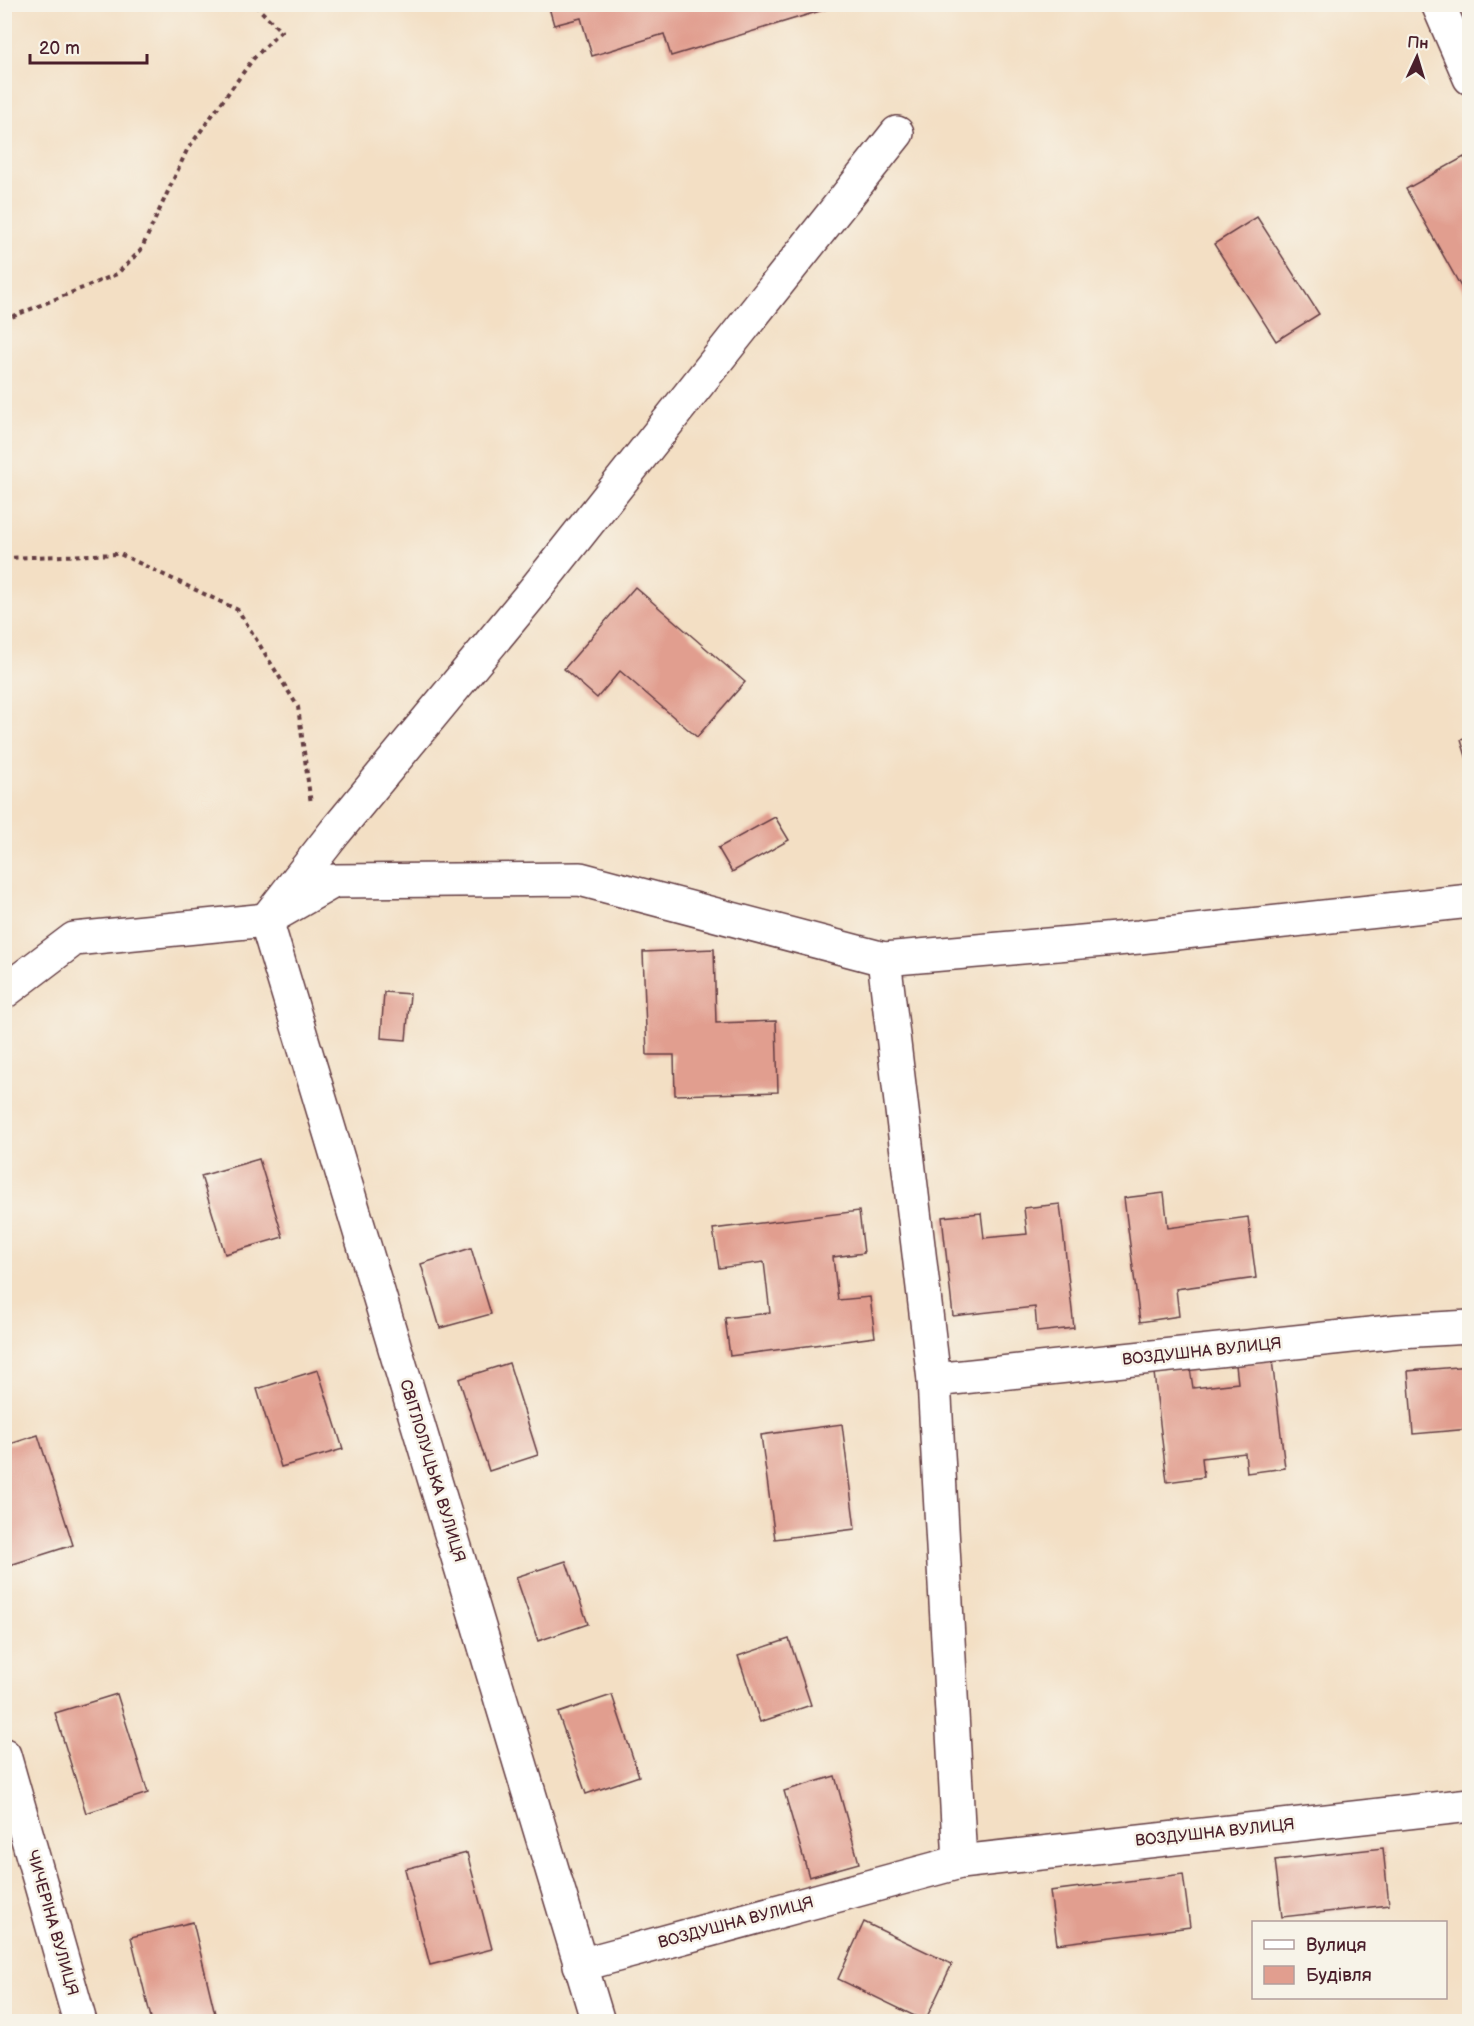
<svg xmlns="http://www.w3.org/2000/svg" width="1474" height="2026" font-family="'Balsamiq Sans',sans-serif">
  <style>
    .building { fill: #e19e8f }
    .lines { fill: none; stroke-linecap: round; stroke-linejoin: round }
    .minor-casing { stroke: #633c42; stroke-width: 36 }
    .path { stroke: #633c42; stroke-width: 4; stroke-dasharray: 4.5 4.5; stroke-linecap: butt }
    .minor { stroke: #fff; stroke-width: 33 }
    .labels { text-anchor: middle; dominant-baseline: central; stroke-width: 5; stroke-linejoin: round; paint-order: stroke }
    .street-label { font-size: 16px; fill: #4a1f2b; stroke: #f7f3e8 }
  </style>
  <rect width="100%" height="100%" fill="#f7f3e8"/>
  <filter id="ink" filterUnits="userSpaceOnUse"><feTurbulence type="fractalNoise" baseFrequency=".0167" numOctaves="2"/><feDisplacementMap in="SourceGraphic" scale="12" xChannelSelector="R" yChannelSelector="G"/><feConvolveMatrix kernelMatrix="1 2 1 2 8 2 1 2 1" color-interpolation-filters="sRGB"/></filter>
  <filter id="wash" filterUnits="userSpaceOnUse"><feTurbulence type="fractalNoise" baseFrequency=".008" numOctaves="4" result="noise"/><feDisplacementMap in="SourceGraphic" scale="24" xChannelSelector="R" yChannelSelector="G"/><feGaussianBlur stdDeviation="1.35" result="paint"/><feColorMatrix in="noise" values="0 0 0 0 0 0 0 0 0 0 0 0 0 0 0 0 0 1.4 0 .05"/><feComposite in="paint" operator="in"/></filter>
  <g filter="url(#wash)">
    <rect width="100%" height="100%" fill="#f3dfc4"/>
    <g id="blocks">
      <g class="building">
        <path d="M548 4H840V5L671 56 664 34 592 56 581 18 554 25Z"/>
        <path d="M1464 157 1470 167V303L1406 189Z"/>
        <path d="M1257 217 1319 314 1276 341 1214 244Z"/>
        <path d="M635 587 745 682 697 737 620 671 597 698 564 669Z"/>
        <path d="M1470 737V765L1469 766 1461 740Z"/>
        <path d="M775 817 789 840 732 872 718 848Z"/>
        <path d="M714 949 716 1023 776 1021 778 1092 675 1095 674 1055H647L643 952Z"/>
        <path d="M384 992 410 994 406 1040 381 1038Z"/>
        <path d="M259 1159 283 1237 225 1254 201 1176Z"/>
        <path d="M1164 1193 1168 1228 1248 1217 1256 1278 1176 1289 1179 1316 1140 1322 1124 1198Z"/>
        <path d="M1060 1204 1074 1328 1037 1332 1035 1307 953 1316 942 1217 981 1213 984 1238 1027 1234 1024 1208Z"/>
        <path d="M859 1211 864 1253 833 1257 838 1300 870 1297 875 1337 730 1356 725 1318 770 1313 764 1262 719 1268 713 1229Z"/>
        <path d="M471 1248 491 1314 440 1328 421 1264Z"/>
        <path d="M1272 1360 1285 1468 1247 1473 1245 1453 1202 1458 1204 1477 1167 1482 1154 1373 1190 1368 1193 1388 1238 1383 1236 1365Z"/>
        <path d="M509 1363 538 1455 489 1471 459 1379Z"/>
        <path d="M1470 1366V1429L1413 1434 1408 1371Z"/>
        <path d="M318 1370 343 1449 281 1467 257 1389Z"/>
        <path d="M842 1424 855 1529 775 1539 761 1435Z"/>
        <path d="M38 1435 73 1545 10 1565 4 1548V1446Z"/>
        <path d="M566 1561 588 1624 538 1641 516 1577Z"/>
        <path d="M789 1639 811 1705 760 1722 738 1656Z"/>
        <path d="M117 1694 148 1793 86 1813 55 1713Z"/>
        <path d="M612 1695 639 1776 586 1794 558 1713Z"/>
        <path d="M835 1776 859 1863 809 1877 784 1791Z"/>
        <path d="M1383 1848 1389 1905 1282 1917 1275 1860Z"/>
        <path d="M467 1853 492 1949 430 1965 405 1869Z"/>
        <path d="M1183 1874 1190 1927 1057 1944 1050 1891Z"/>
        <path d="M193 1922 217 2022H152L131 1937Z"/>
        <path d="M864 1922 952 1964 925 2021 838 1979Z"/>
      </g>
    </g>
  </g>
  <g filter="url(#ink)">
    <use href="#blocks" fill-opacity="0" stroke="#633c42" stroke-width="1.5"/>
    <g class="lines">
      <g class="minor-casing">
        <g id="minor">
          <path d="M1438 4 1470 78"/>
          <path d="M884 959 934 1380 960 1862"/>
          <path d="M4 992 74 939 266 920 334 881 580 879 884 959 1139 937 1470 901"/>
          <path d="M934 1380 1399 1331 1470 1327"/>
          <path d="M4 1755 80 2022"/>
          <path d="M580 1965 960 1862 1470 1805"/>
          <path d="M598 2022 266 920 335 832 529 597 897 133"/>
        </g>
      </g>
      <g class="path">
        <path d="M4 320 117 274 141 250 187 150 253 59 281 31 254 4"/>
        <path d="M4 558 120 554 238 610 298 707 311 804"/>
      </g>
      <use href="#minor" class="minor"/>
    </g>
  </g>
  <g class="labels">
    <g class="street-label">
      <text transform="translate(1202 1352) rotate(-6)">ВОЗДУШНА ВУЛИЦЯ</text>
      <text transform="translate(432 1471) rotate(73)">СВІТЛОЛУЦЬКА ВУЛИЦЯ</text>
      <text transform="translate(1215 1833) rotate(-6)">ВОЗДУШНА ВУЛИЦЯ</text>
      <text transform="translate(52 1923) rotate(74)">ЧИЧЕРІНА ВУЛИЦЯ</text>
      <text transform="translate(736 1923) rotate(-15)">ВОЗДУШНА ВУЛИЦЯ</text>
    </g>
  </g>
  <rect width="1474" height="2026" fill="none" stroke="#f7f3e8" stroke-width="24"/>
  <rect x="1252" y="1921" width="195" height="78" fill="#f7f3e8" stroke="#b29e9c" stroke-width="1.5"/>
  <rect x="1264" y="1940" width="30" height="9" fill="#ffffff" stroke="#b29e9c" stroke-width="1.5"/>
  <text x="1306" y="1951" font-size="18" fill="#4a1f2b">Вулиця</text>
  <rect x="1264" y="1966" width="30" height="18" fill="#e19e8f" stroke="#b29e9c" stroke-width="1.5"/>
  <text x="1306" y="1981" font-size="18" fill="#4a1f2b">Будівля</text>
  <g transform="translate(1417 57) rotate(4)" stroke="#f7f3e8" stroke-width="4.5" paint-order="stroke">
  <path d="M0-4.5L10 22L0 15L-10 22Z" fill="#4a1f2b"/>
  <text y="-9" font-size="16" font-weight="bold" text-anchor="middle" fill="#4a1f2b">Пн</text>
  </g>
  <path d="M30 54v9h117v-9" fill="none" stroke="#4a1f2b" stroke-width="3"/>
  <text x="39" y="54" font-size="18" fill="#4a1f2b" stroke="#f7f3e8" stroke-width="4.5" paint-order="stroke">20 m</text>
</svg>
